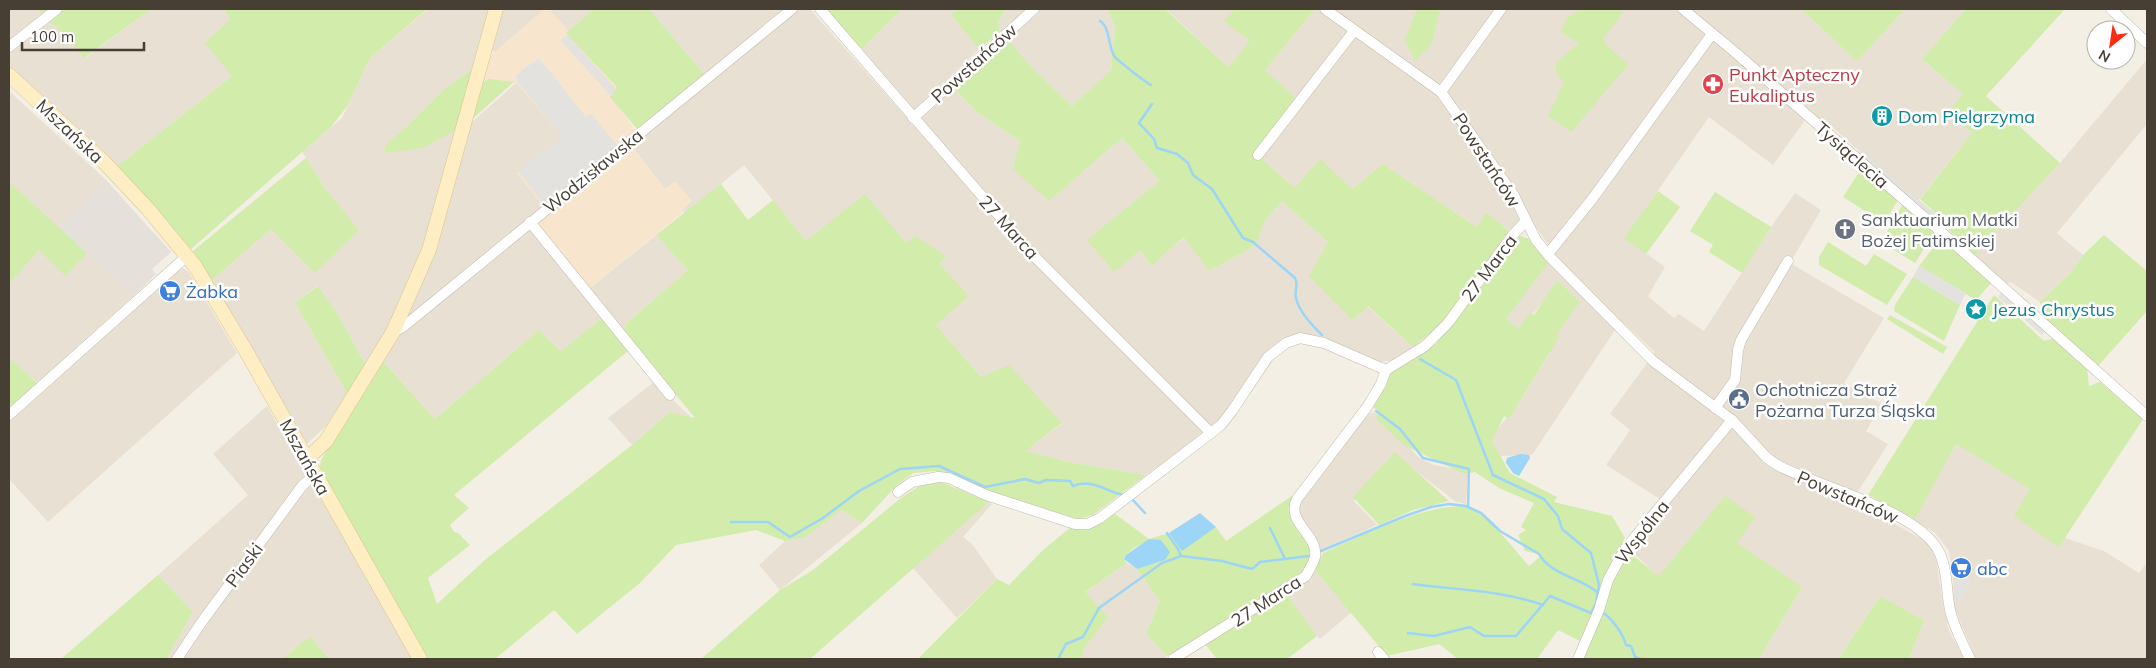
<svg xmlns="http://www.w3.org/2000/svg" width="2156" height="668" font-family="Mulish,sans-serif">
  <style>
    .residential { fill: #e8e1d3 }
    .commercial { fill: #f8e5ce }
    .industrial { fill: #e6e0da }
    .green { fill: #d1ecab }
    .parking { fill: #e4e2de }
    .water { fill: #9cd5f6 }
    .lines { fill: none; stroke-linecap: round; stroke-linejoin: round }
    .stream { stroke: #9cd5f6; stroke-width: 2.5 }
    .street-casing { stroke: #c3b9aa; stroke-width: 11 }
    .secondary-casing { stroke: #dbc493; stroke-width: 15 }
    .street { stroke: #fff; stroke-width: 10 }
    .secondary { stroke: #ffeec4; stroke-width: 14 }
    .labels { text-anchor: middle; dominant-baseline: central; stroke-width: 5; stroke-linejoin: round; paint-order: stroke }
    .street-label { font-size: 18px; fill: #473f34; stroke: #fff }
    .health-label { font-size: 18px; fill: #be3a42; stroke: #fff; text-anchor: start }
    .culture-label { font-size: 18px; fill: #0d838f; stroke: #fff; text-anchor: start }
    .worship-label { font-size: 18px; fill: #5b616d; stroke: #fff; text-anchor: start }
    .shop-label { font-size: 18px; fill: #366cbe; stroke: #fff; text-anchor: start }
    .service-label { font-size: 18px; fill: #4e5e75; stroke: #fff; text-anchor: start }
  </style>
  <rect width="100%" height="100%" fill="#f4efe5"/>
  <g class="residential">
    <path d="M9 9H37L68 38 85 58 151 9H223L231 19 232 76 115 168 9 69Z"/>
    <path d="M428 9H493L477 66 443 90 405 128 386 144 472 122 518 81 564 136 544 205 590 288 656 235 688 270 627 323 620 335 604 316 561 351 539 330 435 419 375 352 366 366 339 316 317 286 295 303 347 393 326 426 305 446 212 280 271 229 359 231 325 188 302 152 342 118 370 58Z"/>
    <path d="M501 9H545L495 52 490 50Z"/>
    <path d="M546 9H594L566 33Z"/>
    <path d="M649 9H783L704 74Z"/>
    <path d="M797 9H810L1031 258 1206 432 1146 475 1064 461 1024 451 1062 424 1021 379 982 378 936 325 939 264 947 256 906 243 806 241 744 165 686 213 683 212 682 210 691 201 665 189 632 146 708 81Z"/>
    <path d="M902 9H958L951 15 979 49 912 112 862 49Z"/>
    <path d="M1006 9H1108L1115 28 1111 70 1072 106 1033 69 1000 32 998 21Z"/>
    <path d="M1168 9H1235L1225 21 1251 41 1228 67 1167 10Z"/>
    <path d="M1315 9H1322L1442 99 1509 194 1520 222 1509 231 1486 212 1477 227 1383 164 1352 189 1295 188 1254 152 1297 99 1265 70Z"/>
    <path d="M1325 9H1801L1857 61 1905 9H1966L1922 59 1963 94 1972 133 1917 202 1829 124 1808 116 1773 165 1709 117 1625 238 1665 267 1648 296 1674 318 1679 314 1704 331 1771 227 1795 193 1821 210 1790 263 1884 318 1844 383 1882 404 1866 431 1888 444 1852 501 1926 541 1935 551 1944 610 1949 631 1964 659H1909L1924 620 1880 596 1838 659H1759L1802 587 1659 577 1629 549 1668 504 1606 465 1630 430 1610 414 1655 352 1621 321 1532 455 1502 456 1492 462 1486 442 1517 406 1550 353 1544 348 1578 301 1559 282 1519 331 1499 317 1550 247 1441 92Z"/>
    <path d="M2147 59V124L2057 233 2083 255 2073 270 2040 302 2011 282 2006 284 1974 256 2060 163Z"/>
    <path d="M953 87 977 112 1020 141 1049 201 1122 138 1160 181 1141 250 1150 266 1185 237 1209 271 1256 245 1265 220 1282 201 1328 242 1353 320 1367 306 1413 347 1390 361 1380 362 1305 334 1283 339 1269 351 1225 416 1212 428 1046 264 916 117Z"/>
    <path d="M9 91 105 179 58 227 9 182Z"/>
    <path d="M39 250 87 253 133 296 37 383 9 358V284Z"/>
    <path d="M180 267 188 271 237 353 48 522 9 479V419Z"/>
    <path d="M654 382 691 417 670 412 632 445 608 418Z"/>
    <path d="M267 406 366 575 412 659H329L310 636 282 659H166L193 612 158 575 248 495 213 454Z"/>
    <path d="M1374 412 1393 426 1418 457 1434 465 1468 471 1466 504 1456 502 1397 456 1354 501 1377 525 1319 551 1296 513 1300 501 1347 436 1368 414Z"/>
    <path d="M1957 443 2034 488 2065 538 2104 551 2139 573 2147 562V659H1976L1954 607 1953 574 1949 551 1935 533 1912 519Z"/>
    <path d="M989 502 992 504 963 537 972 544 997 579 957 618 913 568Z"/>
    <path d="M842 510 862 523 780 590 759 565 785 541 806 536Z"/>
    <path d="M1127 563 1137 569 1160 601 1146 634 1167 656 1163 659H1082L1085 647 1108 617 1084 593Z"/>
    <path d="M1313 567 1353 611 1320 639 1282 598Z"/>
  </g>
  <path class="commercial" d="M544 9H549L619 86 612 97 636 131 632 146 665 189 675 181 692 201 682 210 683 212 590 288 537 224 542 205 517 173 563 136 516 83 481 81 487 59Z"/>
  <path class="industrial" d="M105 179 171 252 152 269 156 274 133 296 58 227Z"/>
  <g class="green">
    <path d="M37 9H151L84 58 68 38Z"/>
    <path d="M223 9H427L370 58 348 105 331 127 191 249 115 168 232 76 205 43 231 19Z"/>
    <path d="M594 9H649L704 74 637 129 610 97 617 87 566 33Z"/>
    <path d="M823 9H902L862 49Z"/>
    <path d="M958 9H1006L998 21 1000 32 979 49 951 15Z"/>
    <path d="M1108 9H1168L1167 11 1228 67 1250 41 1224 21 1235 9H1315L1265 70 1297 99 1254 152 1295 188 1320 159 1352 189 1383 164 1477 227 1486 212 1509 231 1454 309 1440 326 1413 347 1368 306 1353 320 1309 276 1328 242 1282 201 1265 220 1256 245 1209 271 1184 237 1151 266 1140 250 1114 272 1087 240 1160 181 1122 138 1049 201 1013 169 1020 141 977 112 953 87 1006 38 1033 69 1072 106 1111 70 1115 28Z"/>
    <path d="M1417 9H1440L1432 43 1415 61 1405 40Z"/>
    <path d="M1581 9H1624L1617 21 1603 38C1608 51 1620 54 1628 65L1571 132 1548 116 1564 82 1557 74 1555 64 1561 58 1579 43 1561 32 1567 18Z"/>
    <path d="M1801 9H1905L1857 61Z"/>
    <path d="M1966 9H2065L1986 96 2060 163 1974 256 1949 230 1951 227 1920 199 1972 133 1948 112 1963 94 1922 59Z"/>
    <path d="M477 66 459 129 422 148 384 153 386 144 405 128 443 90Z"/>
    <path d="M489 79 514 82 469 122 480 84Z"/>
    <path d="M306 158 325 188 359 230 315 273 271 229 212 280 193 251Z"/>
    <path d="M1861 169 1898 200 1884 223 1843 197Z"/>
    <path d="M9 182 87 253 65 276 39 250 9 284Z"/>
    <path d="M721 184 748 220 773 200 806 241 865 194 906 243 915 236 947 256 939 264 969 296 936 325 981 377 1009 365 1062 423 1025 451 1064 461 1146 475 1093 515 1079 519 992 493 936 471 913 473 896 486 862 523 842 510 805 537 785 541 756 530 676 545 640 583 577 634 554 610 495 659H427L324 476 320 466 321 460 382 360 435 419 539 330 561 351 604 316 620 335 628 351 454 495 469 508 450 525 454 532 458 533 470 545 428 578 437 604 486 559 632 445 670 412 695 418 623 330 627 323 688 270 656 235Z"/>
    <path d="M1658 191 1680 207 1646 254 1624 238Z"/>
    <path d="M1715 192 1771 227 1742 273 1709 252 1713 245 1690 231Z"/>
    <path d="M1903 204 1935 231 1915 263 1881 242Z"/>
    <path d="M1518 235 1529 239 1549 262 1506 319 1518 329 1530 313 1534 315 1557 280 1580 302 1557 334 1560 336 1509 419 1504 416 1492 441 1510 473 1557 497 1554 502 1612 516 1625 538 1580 641 1558 630 1537 659H1458L1439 644 1387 656 1315 570 1323 553C1353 540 1446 492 1476 511 1496 525 1513 548 1529 566L1542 555 1525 551 1518 535 1526 530 1521 527 1534 503 1499 488 1475 472 1464 474 1404 445 1376 419 1379 412 1373 407 1388 376 1399 365 1436 344 1475 290 1478 292Z"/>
    <path d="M2104 235 2147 271V311L2098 366 2043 317 2040 302 2073 270 2083 255Z"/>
    <path d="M1941 238 1992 282 1976 300 1919 266Z"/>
    <path d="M1828 242 1866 266 1874 254 1907 274 1887 305 1819 265V257Z"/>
    <path d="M1913 277 1960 305 1944 341 1894 311 1895 305Z"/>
    <path d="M318 286 339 316 366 366 347 393 295 303Z"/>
    <path d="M1994 295 2044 341 2054 338 2087 368 2089 386 2100 382 2143 419 2059 547 2014 516 2030 489 1956 444 1915 519 1868 495Z"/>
    <path d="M1890 315 1947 347 1943 354 1887 319Z"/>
    <path d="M9 358 37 383 11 407 9 405Z"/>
    <path d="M1395 452 1449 501 1413 510 1379 525 1353 497Z"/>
    <path d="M941 482 989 502 810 659H701L780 590 813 570 901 498 921 485Z"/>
    <path d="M1293 495 1291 515 1311 550 1309 568 1302 576 1198 641 1167 656 1146 634 1160 601 1137 569 1165 560 1166 547 1161 540C1149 540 1129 547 1124 559L1127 563 1085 592 1108 617 1085 647 1082 659H918L997 579 1009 585 1043 550 1071 527 1114 513 1149 539 1169 533 1182 550 1216 527 1226 541Z"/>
    <path d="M1725 496 1755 517 1737 543 1802 587 1759 659H1582L1615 574 1627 551 1659 576Z"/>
    <path d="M158 575 193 612 166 659H61Z"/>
    <path d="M1285 592 1317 636 1287 659H1217L1204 643Z"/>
    <path d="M1880 596 1924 620 1909 659H1838Z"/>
    <path d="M310 636 329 659H282Z"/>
  </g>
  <g class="parking">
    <path d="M568 35 615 88 612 97 560 40Z"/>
    <path d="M539 58 586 117 591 114 617 145 544 205 518 171 563 136 518 83 516 75Z"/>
    <path d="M1861 149 1941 219 1938 224 1858 153Z"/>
    <path d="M1919 266 1966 293 1960 305 1913 277Z"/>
    <path d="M2002 291 2046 330 2042 335 1998 297Z"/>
    <path d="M1968 577 1970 588 1957 604 1954 581Z"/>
  </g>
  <g class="water">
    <path d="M1520 454 1529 455 1530 458 1519 476 1513 473 1506 463 1507 458Z"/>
    <path d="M1200 513 1216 527 1182 551 1169 533Z"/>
    <path d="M1149 539 1161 540 1170 552 1165 560 1137 569 1124 559 1126 555Z"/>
  </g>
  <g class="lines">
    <g class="stream">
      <path d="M1100 21C1110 27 1108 45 1114 56 1116 59 1145 82 1151 85"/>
      <path d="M1152 104 1139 123 1154 139 1157 148 1177 154 1188 163 1193 175 1212 189 1243 238 1253 242 1295 278C1299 285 1294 291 1296 298 1299 312 1312 325 1322 335"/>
      <path d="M1376 411 1400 429 1423 458 1469 469 1468 507"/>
      <path d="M1131 498 1145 513"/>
      <path d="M731 522H768L790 537 823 518 859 491 900 469 939 466 985 487 1025 479 1039 483 1046 480 1070 481 1073 486C1092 478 1106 492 1124 495"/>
      <path d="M1270 528 1285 559"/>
      <path d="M1167 533 1178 549 1181 556"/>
      <path d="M1321 551 1405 516 1431 507 1449 504 1466 506 1481 513 1500 531 1539 554C1551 575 1581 578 1597 592"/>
      <path d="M1413 584C1457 590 1501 590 1543 605"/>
      <path d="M1602 612C1613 619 1623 634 1626 645L1631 646 1635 657 1641 659"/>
      <path d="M1408 633 1434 636 1470 627 1484 636H1516L1550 596 1591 613 1596 603 1599 585 1591 553 1562 529 1558 516 1544 499 1493 475 1456 380 1420 359"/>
      <path d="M1058 659 1066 644 1083 637 1099 608 1162 563 1181 556 1222 561 1252 569 1260 562 1309 556"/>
    </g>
    <g class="street-casing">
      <g id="street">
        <path d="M820 9 1033 255 1211 433 1221 425 1232 411 1268 357 1286 343 1300 338 1324 343 1386 370"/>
        <path d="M1325 9 1441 92 1513 194 1536 240 1549 256 1653 361 1732 420 1767 458 1779 466C1819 487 1922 511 1940 554 1948 572 1946 591 1950 610 1954 628 1963 643 1970 659"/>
        <path d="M1683 9 1736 53 1939 230 2147 416"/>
        <path d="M2111 9 2147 43"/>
        <path d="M9 47 57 9"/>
        <path d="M1441 92 1501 9"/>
        <path d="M913 118 1034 9"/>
        <path d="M1258 155 1354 31"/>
        <path d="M530 222 670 395"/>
        <path d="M1548 254 1593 198 1712 34"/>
        <path d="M393 332 403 327 792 9"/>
        <path d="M1715 408 1735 380 1738 350 1741 340 1788 261"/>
        <path d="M9 415 187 256"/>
        <path d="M898 492 912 482 938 477 949 478 986 495 1075 524H1088L1100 518 1211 433"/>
        <path d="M1378 652 1384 659"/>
        <path d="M177 659 201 623 302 486 315 474"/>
        <path d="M1173 659 1306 576C1309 570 1313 564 1315 557 1319 535 1285 522 1297 499L1367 407 1381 384 1386 370 1425 346 1448 323 1512 236 1525 222"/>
        <path d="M1578 659 1599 610 1608 580 1625 549 1732 420"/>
      </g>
    </g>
    <g class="secondary-casing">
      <g id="secondary">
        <path d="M9 75 104 162 148 209 195 266 246 351 420 659"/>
        <path d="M307 459 326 441 393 332 429 250 496 9"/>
      </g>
    </g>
    <use href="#street" class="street"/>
    <use href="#secondary" class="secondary"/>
  </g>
  <defs>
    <g id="pharmacy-disc" transform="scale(1.125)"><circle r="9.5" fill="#e0444e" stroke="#fff"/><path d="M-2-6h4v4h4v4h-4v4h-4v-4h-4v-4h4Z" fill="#fff"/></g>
    <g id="building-disc" transform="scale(1.125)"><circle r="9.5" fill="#0f9aa8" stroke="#fff"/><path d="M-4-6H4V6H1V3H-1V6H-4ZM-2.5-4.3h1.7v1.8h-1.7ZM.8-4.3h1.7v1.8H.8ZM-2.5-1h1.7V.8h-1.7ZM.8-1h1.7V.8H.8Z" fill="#fff"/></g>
    <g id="church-disc" transform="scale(1.125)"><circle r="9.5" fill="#6b7280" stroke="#fff"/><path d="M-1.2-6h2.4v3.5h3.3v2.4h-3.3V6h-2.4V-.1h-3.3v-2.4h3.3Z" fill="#fff"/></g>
    <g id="supermarket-disc" transform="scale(1.125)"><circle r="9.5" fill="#3f7fe0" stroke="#fff"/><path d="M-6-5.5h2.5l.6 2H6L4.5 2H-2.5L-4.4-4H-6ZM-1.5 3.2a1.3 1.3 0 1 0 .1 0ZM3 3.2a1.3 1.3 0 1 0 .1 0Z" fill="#fff"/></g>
    <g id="sight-disc" transform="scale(1.125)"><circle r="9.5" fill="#0f9aa8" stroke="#fff"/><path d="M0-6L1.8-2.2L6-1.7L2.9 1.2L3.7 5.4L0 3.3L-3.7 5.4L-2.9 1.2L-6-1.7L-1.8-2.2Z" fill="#fff"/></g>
    <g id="civic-disc" transform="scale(1.125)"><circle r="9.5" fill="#5c6f8a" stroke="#fff"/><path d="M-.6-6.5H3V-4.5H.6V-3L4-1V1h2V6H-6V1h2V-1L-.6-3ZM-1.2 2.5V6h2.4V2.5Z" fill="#fff"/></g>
  </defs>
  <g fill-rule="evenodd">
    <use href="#pharmacy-disc" x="1713" y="84"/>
    <use href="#building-disc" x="1882" y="116"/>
    <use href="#church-disc" x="1845" y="229"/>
    <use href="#supermarket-disc" x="170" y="291"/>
    <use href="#sight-disc" x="1976" y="309"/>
    <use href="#civic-disc" x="1739" y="399"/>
    <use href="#supermarket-disc" x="1961" y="568"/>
  </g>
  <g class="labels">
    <g class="street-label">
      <text transform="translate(974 63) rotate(-42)">Powstańców</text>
      <text transform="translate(70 131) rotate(43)">Mszańska</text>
      <text transform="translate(1852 155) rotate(41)">Tysiąclecia</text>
      <text transform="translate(1487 160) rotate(57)">Powstańców</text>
      <text transform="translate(593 171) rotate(-39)">Wodzisławska</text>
      <text transform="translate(1009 227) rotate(48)">27 Marca</text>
      <text transform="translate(1489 268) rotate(-53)">27 Marca</text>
      <text transform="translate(305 457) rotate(61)">Mszańska</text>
      <text transform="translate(1848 497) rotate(23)">Powstańców</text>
      <text transform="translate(1642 532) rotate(-52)">Wspólna</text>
      <text transform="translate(244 565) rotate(-54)">Piaski</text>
      <text transform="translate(1266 601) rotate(-33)">27 Marca</text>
    </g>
    <g class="health-label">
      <text x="1729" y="74">Punkt Apteczny<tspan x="1729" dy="21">Eukaliptus</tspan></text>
    </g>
    <g class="culture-label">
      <text x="1898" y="116">Dom Pielgrzyma</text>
      <text x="1992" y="309">Jezus Chrystus</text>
    </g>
    <g class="worship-label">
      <text x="1861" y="219">Sanktuarium Matki<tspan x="1861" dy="21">Bożej Fatimskiej</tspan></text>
    </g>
    <g class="shop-label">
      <text x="186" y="291">Żabka</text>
      <text x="1977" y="568">abc</text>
    </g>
    <g class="service-label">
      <text x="1755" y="389">Ochotnicza Straż<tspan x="1755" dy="21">Pożarna Turza Śląska</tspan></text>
    </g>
  </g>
  <rect width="2156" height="668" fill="none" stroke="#473f34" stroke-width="20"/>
  <g transform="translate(2111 45) rotate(210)"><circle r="24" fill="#ffffff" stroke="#b5b2ae"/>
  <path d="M0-4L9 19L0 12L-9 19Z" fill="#ff2a11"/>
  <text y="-8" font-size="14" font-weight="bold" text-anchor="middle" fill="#473f34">N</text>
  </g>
  <path d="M22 42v8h122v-8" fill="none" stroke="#473f34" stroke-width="2.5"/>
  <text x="30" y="42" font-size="15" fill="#473f34" stroke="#ffffff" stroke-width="4" paint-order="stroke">100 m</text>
</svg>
